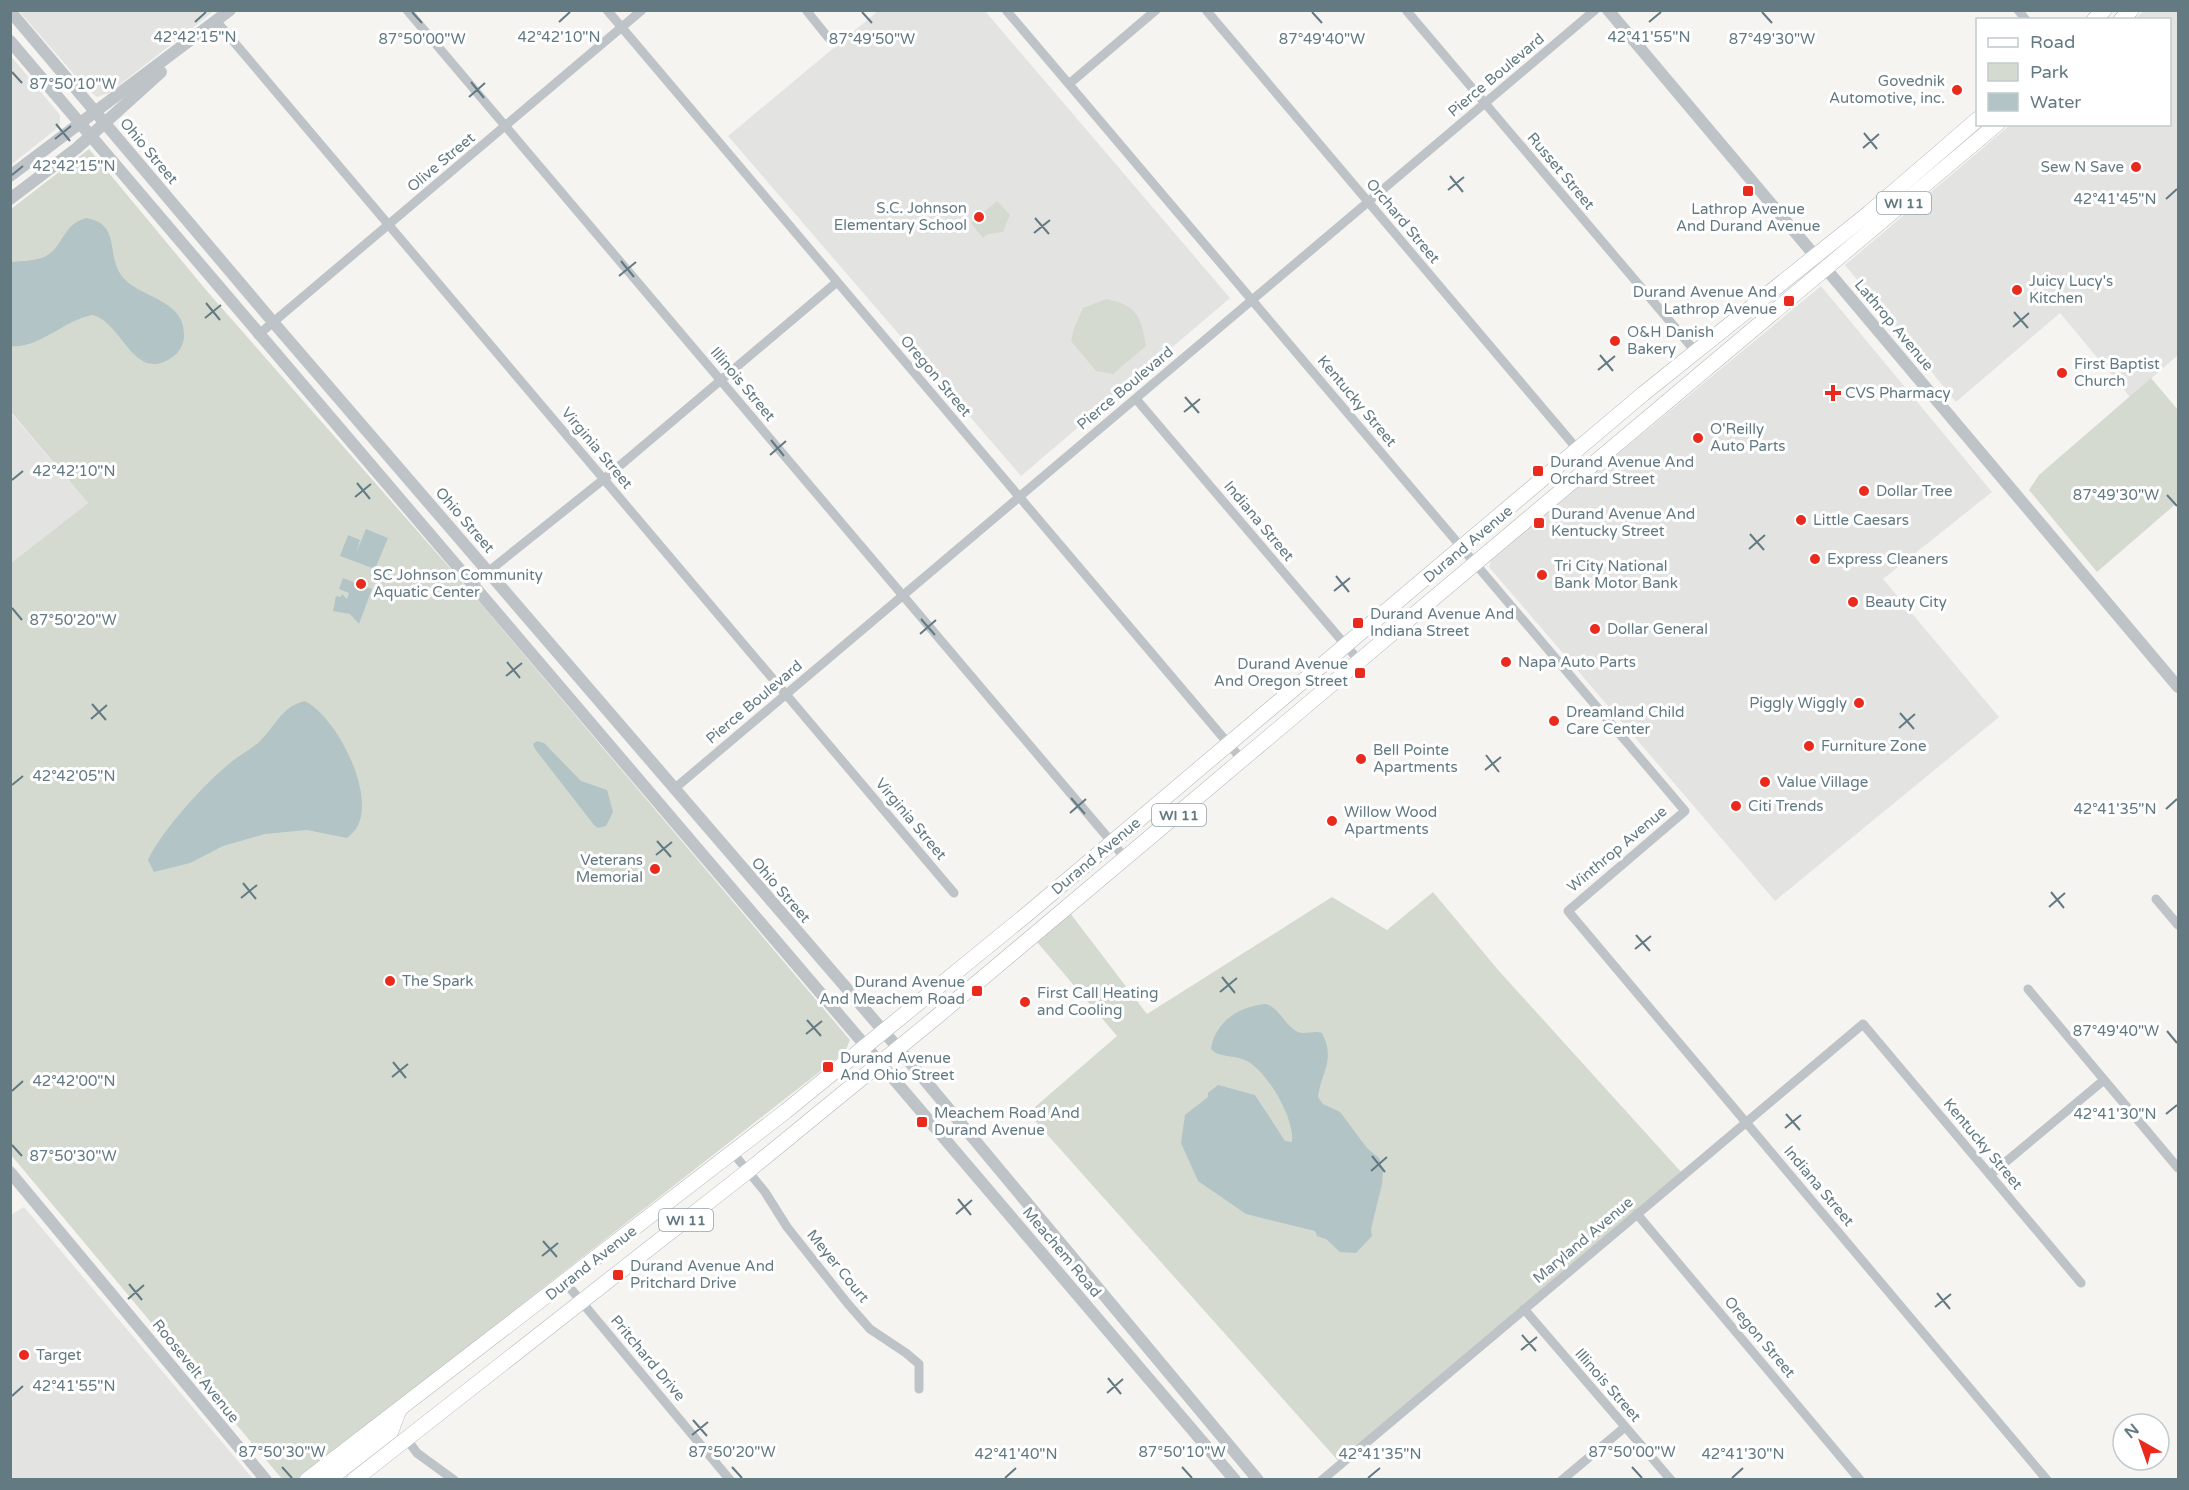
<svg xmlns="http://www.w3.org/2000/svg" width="2189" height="1490" font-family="'Varela Round',sans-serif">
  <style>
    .built { fill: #e3e4e2 }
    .green { fill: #d5dad0 }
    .water { fill: #b2c4c5 }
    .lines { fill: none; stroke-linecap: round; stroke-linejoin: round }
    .primary-casing { stroke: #b1b7ba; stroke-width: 16 }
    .minor { stroke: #bdc3c6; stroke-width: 9 }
    .tertiary { stroke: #bdc3c6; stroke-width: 12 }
    .primary { stroke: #fff; stroke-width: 15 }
    .ticks { fill: none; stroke: #637a83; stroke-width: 2 }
    .poi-dot { fill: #e92a1d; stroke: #fff; stroke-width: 2 }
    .labels { text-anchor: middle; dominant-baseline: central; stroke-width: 6; stroke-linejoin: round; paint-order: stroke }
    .shield { fill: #fff; stroke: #92a2a8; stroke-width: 1.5 }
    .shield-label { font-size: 14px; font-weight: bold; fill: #637a83 }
    .street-label { font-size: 15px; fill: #637a83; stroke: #fff }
    .poi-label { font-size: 15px; fill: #637a83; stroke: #fff; text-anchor: start }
    .ticks-label { font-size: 15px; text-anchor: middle; fill: #637a83; stroke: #fff; stroke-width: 6; stroke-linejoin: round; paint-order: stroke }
  </style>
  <rect width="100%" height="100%" fill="#f5f4f1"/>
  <g class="built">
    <path d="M19 11H214L109 93 97 97 85 87Z"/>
    <path d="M878 11H985L1230 298 1021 476 728 136Z"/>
    <path d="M2144 11H2178V355L2130 397 2060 313 1956 402 1845 265 2010 125 2170 124V20L2134 19Z"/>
    <path d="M10 55 60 115V124L56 129 11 165Z"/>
    <path d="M1821 286 1992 492 1883 579 1999 717 1775 901 1489 567 1492 558Z"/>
    <path d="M10 412 88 503 11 563H10Z"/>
    <path d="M24 1207 93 1289 253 1479H11V1215Z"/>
  </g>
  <g class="green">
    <path d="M89 149 206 290 477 599 850 1040 845 1052 298 1479H282L11 1155V563L88 503 11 412V209Z"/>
    <path d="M997 201 1010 215 1003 232 988 234 983 238 971 223Z"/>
    <path d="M1106 299C1137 305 1141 317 1146 346L1113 374 1096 371 1071 341 1074 328 1083 308Z"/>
    <path d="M2151 378 2178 410V502L2097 572 2029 490 2039 475Z"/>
    <path d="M1433 892 1499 971 1683 1174 1341 1464 1028 1113 1117 1036 1037 942 1070 913 1147 1014 1332 897 1387 930Z"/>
  </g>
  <g class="water">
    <path d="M86 218C121 224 106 253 121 275 137 298 185 298 184 335 184 342 181 350 175 355 134 388 123 321 92 315 64 320 39 349 11 346V262C21 261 35 261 44 257 64 248 61 225 86 218Z"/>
    <path d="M366 529 388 538 375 569 340 556 348 535 360 540 356 553Z"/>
    <path d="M343 578 372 589 359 624 350 614 333 611 336 596 341 597 342 594 347 599 349 593 339 589Z"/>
    <path d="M305 701C336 717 373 789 359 823 357 829 352 834 347 838L307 830 265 834 223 846 190 863 154 872 148 860C161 832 200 789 224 768 235 758 247 752 258 743 275 728 281 706 305 701Z"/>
    <path d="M537 741 544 743 581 781 607 790 613 812 606 826 598 828 594 825 535 749 533 744Z"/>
    <path d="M1266 1004C1281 1009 1284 1025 1298 1032 1306 1035 1314 1030 1322 1033 1336 1061 1321 1072 1318 1097L1323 1104 1340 1112 1367 1148 1379 1158 1383 1170 1382 1184 1371 1229 1372 1236 1356 1253 1340 1252 1326 1239 1317 1236 1315 1231 1246 1214 1198 1181 1181 1143 1185 1115 1208 1097V1093L1218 1085 1255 1095 1285 1141 1292 1142C1295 1119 1267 1070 1245 1060 1235 1055 1218 1058 1211 1049 1215 1021 1240 1006 1266 1004Z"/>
  </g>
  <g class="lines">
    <g class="primary-casing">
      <g id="primary">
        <path d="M2094 20 2104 10"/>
        <path d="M2121 20 2131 10"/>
        <path d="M307 1480 786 1111 1026 915 1643 394 1869 213 1978 119"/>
        <path d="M328 1480 391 1431 399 1410"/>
        <path d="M354 1480 748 1171 934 1019 1997 124"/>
      </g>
    </g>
    <g class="minor">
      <path d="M407 10 1126 859"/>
      <path d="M607 10 1243 761"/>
      <path d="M806 10 831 41"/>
      <path d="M1006 10 1685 811 1568 911 2047 1480"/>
      <path d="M1206 10 1578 450"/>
      <path d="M1406 10 1695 351"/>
      <path d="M2018 10 2026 20"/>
      <path d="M217 22 954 893"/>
      <path d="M1069 84 1156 10"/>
      <path d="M258 335 642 10"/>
      <path d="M1136 399 1360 662"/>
      <path d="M474 583 604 479 837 282"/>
      <path d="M674 789 1595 10"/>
      <path d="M2156 899 2178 925"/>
      <path d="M2028 989 2178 1168"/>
      <path d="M733 1153 765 1192 787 1227 848 1304 870 1329 906 1353 919 1364V1389"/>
      <path d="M1990 1175 2104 1080"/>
      <path d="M1637 1214 1860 1480"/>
      <path d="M565 1282 730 1480"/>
      <path d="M1524 1309 1671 1480"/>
      <path d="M406 1438 417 1453 454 1480"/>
      <path d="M1322 1480 1863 1024 2081 1283"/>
      <path d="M1562 1480 1625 1427"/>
    </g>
    <g class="tertiary">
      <path d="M1608 10 2178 687"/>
      <path d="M10 11 273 322 898 1048 1258 1480"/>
      <path d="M10 41 1235 1480"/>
      <path d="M10 176 230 10"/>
      <path d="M10 199 77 148 161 72"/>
      <path d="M10 1172 266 1480"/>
    </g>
    <use href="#primary" class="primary"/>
  </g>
  <path class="ticks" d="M412 12 422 23M862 12 872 23M1312 12 1322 23M1762 12 1772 23M195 22 206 12M559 22 570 12M1649 22 1661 12M12 72 22 83M471 82 484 98M469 97 485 83M56 124 70 141M1864 133 1877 149M55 139 71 126M1863 148 1879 134M12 175 23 166M1450 176 1463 192M1448 190 1464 177M2166 199 2177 189M1035 218 1049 234M1034 233 1050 220M621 261 634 277M619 276 636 262M206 303 220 320M2014 312 2028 328M205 318 221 305M2013 327 2029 313M1600 355 1613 371M1598 370 1615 356M1185 397 1199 413M1184 412 1200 399M771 440 784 456M770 455 786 441M12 480 23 471M357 483 370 499M2167 495 2177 506M355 497 371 484M1750 534 1764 550M1749 549 1765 535M1336 576 1349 592M1334 591 1350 578M12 608 22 620M921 619 935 635M920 634 936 620M507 662 520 678M506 676 522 663M92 704 106 720M1900 713 1914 729M91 719 107 705M1899 728 1915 714M1486 755 1499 772M1485 770 1501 757M12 785 23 776M1071 798 1085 814M2166 809 2177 799M1070 813 1086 799M657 841 671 857M656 855 672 842M243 883 256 899M2051 892 2064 908M241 898 257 885M2049 907 2065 893M1636 935 1650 951M1635 949 1651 936M1222 977 1235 993M1220 992 1237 978M807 1020 821 1036M2167 1031 2177 1043M806 1034 822 1021M393 1062 406 1078M392 1077 408 1064M12 1091 23 1081M1786 1114 1800 1130M2166 1114 2177 1105M1785 1128 1801 1115M12 1145 22 1156M1372 1156 1385 1172M1371 1171 1387 1157M958 1199 971 1215M956 1214 972 1200M543 1241 557 1257M542 1256 558 1243M129 1284 142 1300M1937 1293 1950 1309M128 1299 144 1285M1935 1307 1951 1294M1522 1335 1536 1351M1521 1350 1537 1337M1108 1378 1121 1394M1107 1393 1123 1379M12 1396 23 1386M693 1420 707 1436M692 1435 708 1422M282 1467 292 1478M732 1467 742 1478M1182 1467 1192 1478M1632 1467 1642 1478M1005 1478 1016 1468M1368 1478 1380 1468M1732 1478 1743 1468"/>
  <g class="poi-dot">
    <circle cx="1957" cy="90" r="6"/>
    <circle cx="2136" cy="167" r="6"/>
    <rect x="1742" y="185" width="12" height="12" rx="3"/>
    <circle cx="979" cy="217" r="6"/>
    <circle cx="2017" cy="290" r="6"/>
    <rect x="1783" y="295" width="12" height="12" rx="3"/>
    <circle cx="1615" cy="341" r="6"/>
    <circle cx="2062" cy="373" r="6"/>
    <path d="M1830 384h6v6h6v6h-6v6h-6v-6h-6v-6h6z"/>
    <circle cx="1698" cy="438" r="6"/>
    <rect x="1532" y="465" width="12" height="12" rx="3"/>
    <circle cx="1864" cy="491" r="6"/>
    <circle cx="1801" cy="520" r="6"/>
    <rect x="1533" y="517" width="12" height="12" rx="3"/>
    <circle cx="1815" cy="559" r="6"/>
    <circle cx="1542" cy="575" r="6"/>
    <circle cx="361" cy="584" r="6"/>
    <circle cx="1853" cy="602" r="6"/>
    <rect x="1352" y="617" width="12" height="12" rx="3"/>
    <circle cx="1595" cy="629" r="6"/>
    <circle cx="1506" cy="662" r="6"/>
    <rect x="1354" y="667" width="12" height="12" rx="3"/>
    <circle cx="1859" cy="703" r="6"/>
    <circle cx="1554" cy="721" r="6"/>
    <circle cx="1809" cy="746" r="6"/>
    <circle cx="1361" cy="759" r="6"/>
    <circle cx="1765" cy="782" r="6"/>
    <circle cx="1736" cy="806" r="6"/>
    <circle cx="1332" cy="821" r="6"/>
    <circle cx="655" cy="869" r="6"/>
    <circle cx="390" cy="981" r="6"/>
    <rect x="971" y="985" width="12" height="12" rx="3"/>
    <circle cx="1025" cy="1002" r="6"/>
    <rect x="822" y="1061" width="12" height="12" rx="3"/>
    <rect x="916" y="1116" width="12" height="12" rx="3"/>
    <rect x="612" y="1269" width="12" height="12" rx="3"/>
    <circle cx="24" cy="1355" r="6"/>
  </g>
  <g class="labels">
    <g class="shield">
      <rect x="1877" y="192" width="54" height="22" rx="4.5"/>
      <rect x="1152" y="804" width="54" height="22" rx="4.5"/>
      <rect x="659" y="1209" width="54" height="22" rx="4.5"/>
    </g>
    <g class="shield-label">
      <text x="1904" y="203">WI 11</text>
      <text x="1179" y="815">WI 11</text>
      <text x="686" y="1220">WI 11</text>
    </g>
    <g class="street-label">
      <text transform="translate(1496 75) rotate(-40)">Pierce Boulevard</text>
      <text transform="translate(149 151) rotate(50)">Ohio Street</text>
      <text transform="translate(441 162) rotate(-40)">Olive Street</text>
      <text transform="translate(1561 171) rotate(50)">Russet Street</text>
      <text transform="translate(1403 221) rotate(50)">Orchard Street</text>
      <text transform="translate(1894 325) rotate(50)">Lathrop Avenue</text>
      <text transform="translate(936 376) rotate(50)">Oregon Street</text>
      <text transform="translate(743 384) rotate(50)">Illinois Street</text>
      <text transform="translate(1125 388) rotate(-40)">Pierce Boulevard</text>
      <text transform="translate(1357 401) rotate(50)">Kentucky Street</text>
      <text transform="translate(597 448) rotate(50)">Virginia Street</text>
      <text transform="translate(465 520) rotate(49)">Ohio Street</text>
      <text transform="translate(1259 521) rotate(50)">Indiana Street</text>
      <text transform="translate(1468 544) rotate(-40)">Durand Avenue</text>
      <text transform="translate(754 702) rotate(-40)">Pierce Boulevard</text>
      <text transform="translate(911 819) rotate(50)">Virginia Street</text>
      <text transform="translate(1617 849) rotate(-40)">Winthrop Avenue</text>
      <text transform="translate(1096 856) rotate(-40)">Durand Avenue</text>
      <text transform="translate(781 890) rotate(49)">Ohio Street</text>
      <text transform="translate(1983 1144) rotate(50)">Kentucky Street</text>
      <text transform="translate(1819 1186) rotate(50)">Indiana Street</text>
      <text transform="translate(1583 1240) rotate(-40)">Maryland Avenue</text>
      <text transform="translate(1062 1252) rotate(50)">Meachem Road</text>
      <text transform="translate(591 1263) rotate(-38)">Durand Avenue</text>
      <text transform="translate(838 1266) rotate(51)">Meyer Court</text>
      <text transform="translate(1760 1337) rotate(50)">Oregon Street</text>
      <text transform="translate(648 1358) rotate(50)">Pritchard Drive</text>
      <text transform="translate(196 1371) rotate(51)">Roosevelt Avenue</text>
      <text transform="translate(1608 1385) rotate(49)">Illinois Street</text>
    </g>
    <g class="poi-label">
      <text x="1945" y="81" text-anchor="end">Govednik<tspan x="1945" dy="17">Automotive, inc.</tspan></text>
      <text x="2124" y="167" text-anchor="end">Sew N Save</text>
      <text x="967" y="208" text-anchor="end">S.C. Johnson<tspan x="967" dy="17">Elementary School</tspan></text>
      <text x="1748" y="209" text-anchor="middle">Lathrop Avenue<tspan x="1748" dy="17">And Durand Avenue</tspan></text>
      <text x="2029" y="281">Juicy Lucy's<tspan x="2029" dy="17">Kitchen</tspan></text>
      <text x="1777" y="292" text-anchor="end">Durand Avenue And<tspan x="1777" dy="17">Lathrop Avenue</tspan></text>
      <text x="1627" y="332">O&amp;H Danish<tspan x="1627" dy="17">Bakery</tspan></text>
      <text x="2074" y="364">First Baptist<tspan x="2074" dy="17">Church</tspan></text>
      <text x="1845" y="393">CVS Pharmacy</text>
      <text x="1710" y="429">O'Reilly<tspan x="1710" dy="17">Auto Parts</tspan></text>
      <text x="1550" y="462">Durand Avenue And<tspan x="1550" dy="17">Orchard Street</tspan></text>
      <text x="1876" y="491">Dollar Tree</text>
      <text x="1551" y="514">Durand Avenue And<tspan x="1551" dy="17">Kentucky Street</tspan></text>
      <text x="1813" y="520">Little Caesars</text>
      <text x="1827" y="559">Express Cleaners</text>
      <text x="1554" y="566">Tri City National<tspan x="1554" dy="17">Bank Motor Bank</tspan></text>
      <text x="373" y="575">SC Johnson Community<tspan x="373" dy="17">Aquatic Center</tspan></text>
      <text x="1865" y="602">Beauty City</text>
      <text x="1370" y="614">Durand Avenue And<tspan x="1370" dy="17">Indiana Street</tspan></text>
      <text x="1607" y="629">Dollar General</text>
      <text x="1518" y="662">Napa Auto Parts</text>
      <text x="1348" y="664" text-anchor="end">Durand Avenue<tspan x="1348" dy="17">And Oregon Street</tspan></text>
      <text x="1847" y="703" text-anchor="end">Piggly Wiggly</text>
      <text x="1566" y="712">Dreamland Child<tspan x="1566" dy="17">Care Center</tspan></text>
      <text x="1821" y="746">Furniture Zone</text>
      <text x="1373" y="750">Bell Pointe<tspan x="1373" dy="17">Apartments</tspan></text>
      <text x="1777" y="782">Value Village</text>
      <text x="1748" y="806">Citi Trends</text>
      <text x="1344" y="812">Willow Wood<tspan x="1344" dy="17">Apartments</tspan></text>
      <text x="643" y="860" text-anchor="end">Veterans<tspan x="643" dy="17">Memorial</tspan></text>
      <text x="402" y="981">The Spark</text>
      <text x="965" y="982" text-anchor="end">Durand Avenue<tspan x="965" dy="17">And Meachem Road</tspan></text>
      <text x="1037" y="993">First Call Heating<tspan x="1037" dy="17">and Cooling</tspan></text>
      <text x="840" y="1058">Durand Avenue<tspan x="840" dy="17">And Ohio Street</tspan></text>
      <text x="934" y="1113">Meachem Road And<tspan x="934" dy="17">Durand Avenue</tspan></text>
      <text x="630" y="1266">Durand Avenue And<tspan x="630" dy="17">Pritchard Drive</tspan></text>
      <text x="36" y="1355">Target</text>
    </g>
  </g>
  <g class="ticks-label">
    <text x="195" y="42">42°42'15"N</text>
    <text x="559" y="42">42°42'10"N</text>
    <text x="1649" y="42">42°41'55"N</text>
    <text x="422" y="44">87°50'00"W</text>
    <text x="872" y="44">87°49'50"W</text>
    <text x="1772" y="44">87°49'30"W</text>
    <text x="1322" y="44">87°49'40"W</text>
    <text x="73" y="89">87°50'10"W</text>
    <text x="74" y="171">42°42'15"N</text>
    <text x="2115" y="204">42°41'45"N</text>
    <text x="74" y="476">42°42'10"N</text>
    <text x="2116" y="500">87°49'30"W</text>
    <text x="73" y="625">87°50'20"W</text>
    <text x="74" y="781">42°42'05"N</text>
    <text x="2115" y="814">42°41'35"N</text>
    <text x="2116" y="1036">87°49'40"W</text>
    <text x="74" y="1086">42°42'00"N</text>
    <text x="2115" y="1119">42°41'30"N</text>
    <text x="73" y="1161">87°50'30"W</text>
    <text x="74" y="1391">42°41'55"N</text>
    <text x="282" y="1457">87°50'30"W</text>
    <text x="732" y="1457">87°50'20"W</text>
    <text x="1182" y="1457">87°50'10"W</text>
    <text x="1632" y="1457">87°50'00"W</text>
    <text x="1016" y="1459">42°41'40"N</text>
    <text x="1380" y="1459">42°41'35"N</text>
    <text x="1743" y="1459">42°41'30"N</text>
  </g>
  <rect width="2189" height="1490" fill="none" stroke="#637a83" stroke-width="24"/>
  <rect x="1976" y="18" width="195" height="108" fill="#ffffff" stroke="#c1cacd" stroke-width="1.5"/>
  <rect x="1988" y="38" width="30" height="9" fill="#ffffff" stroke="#c1cacd" stroke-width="1.5"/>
  <text x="2030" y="48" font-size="18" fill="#637a83">Road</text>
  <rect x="1988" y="63" width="30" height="18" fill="#d5dad0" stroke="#c1cacd" stroke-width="1.5"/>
  <text x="2030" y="78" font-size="18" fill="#637a83">Park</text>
  <rect x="1988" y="93" width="30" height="18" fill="#b2c4c5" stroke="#c1cacd" stroke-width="1.5"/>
  <text x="2030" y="108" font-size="18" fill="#637a83">Water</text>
  <g transform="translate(2141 1442) rotate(320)"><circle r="28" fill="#ffffff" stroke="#c1cacd" stroke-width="1.5"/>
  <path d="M0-4.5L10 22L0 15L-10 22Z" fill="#e92a1d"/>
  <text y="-9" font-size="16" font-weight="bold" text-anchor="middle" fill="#637a83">N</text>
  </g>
</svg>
